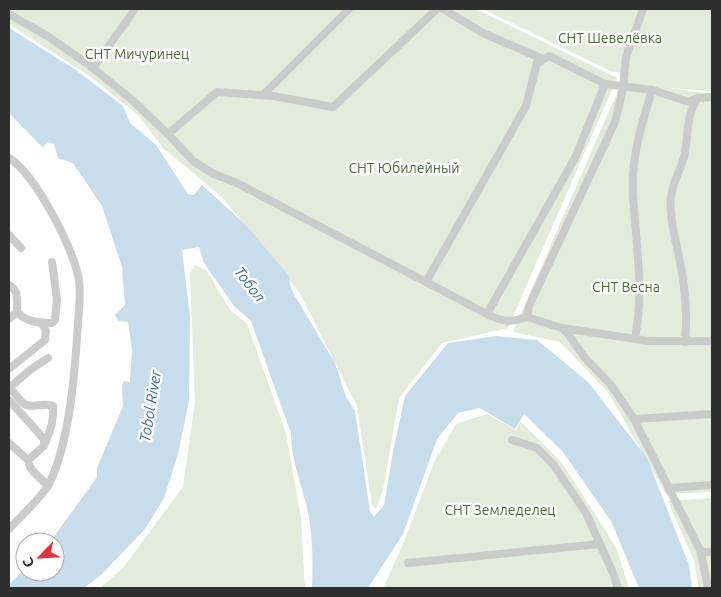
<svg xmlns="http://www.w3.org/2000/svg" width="721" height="597" font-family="Ubuntu,sans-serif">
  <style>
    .green { fill: #e4ebdb }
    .water { fill: #c8ddeb }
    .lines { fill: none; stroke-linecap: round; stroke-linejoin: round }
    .minor { stroke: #cbcbcb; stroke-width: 8 }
    .labels { text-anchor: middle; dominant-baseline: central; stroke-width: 5; stroke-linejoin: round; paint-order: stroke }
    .park-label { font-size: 14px; fill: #51693c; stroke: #fff }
    .water-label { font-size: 15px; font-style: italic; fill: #3d6f8f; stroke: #fff }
  </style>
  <rect width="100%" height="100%" fill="#fff"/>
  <g class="green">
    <path d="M9 9H476L617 78 508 328 442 343 399 398 383 490 376 509 372 505 357 406 299 292 223 198 163 148 139 116 91 77 9 24Z"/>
    <path d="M483 9H712V91L668 88 712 94V492L666 494 608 392 560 342 513 332 626 72H613Z"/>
    <path d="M195 265 206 270 230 310 247 324 286 433 301 519 305 588H100L123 568 183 487 195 403 190 273Z"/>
    <path d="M487 414 516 430 520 421 562 463 616 547 629 588H383L401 549 436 458 456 424Z"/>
    <path d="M712 498V588H699L694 561 668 501Z"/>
  </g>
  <path class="water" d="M9 28 76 70 123 106 130 123 156 145 188 194 194 195 202 185 246 225 288 275 292 291 335 363 346 397 355 411 370 511 374 517 384 505 393 452 405 396 448 343 496 336 537 340 588 382 647 458 689 565 692 588H639L611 521 563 452 524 414 515 429 480 408 458 413 437 439 403 534 368 588H312C313 560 313 531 306 504 300 480 291 458 291 433L251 321 234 306 204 263 199 247 182 250 190 317 189 401 178 454 164 498 145 529 101 575 84 588H9V585L25 568V572H55V542H50L97 477V468L123 406 122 385 124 381 130 382 132 350 128 322 118 321 115 315 125 305 122 267 102 206 73 163 58 158 54 144 47 142 43 148 9 113Z"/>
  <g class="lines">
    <g class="minor">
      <path d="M443 9 485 34 543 59"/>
      <path d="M9 14 49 37 93 68 131 99 168 134 193 161 214 174 237 183 487 314C503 322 510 323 527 317L529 306 615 122 623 88 626 57 643 9"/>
      <path d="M93 68 135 9"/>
      <path d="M605 84 652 90 689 102 698 98 712 97"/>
      <path d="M263 95 349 9"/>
      <path d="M168 134 217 92 273 96 333 107 437 9"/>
      <path d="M9 158C35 174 75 250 79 281 81 295 79 310 78 323 75 370 70 442 49 484 43 496 19 518 9 529"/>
      <path d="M9 235 21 248"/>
      <path d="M426 282 526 106 537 63 549 56 605 84 576 156 487 314"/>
      <path d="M9 285C19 290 17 301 17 312 26 322 39 323 52 323L55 320 57 300 52 262"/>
      <path d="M527 317 562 328 568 334 585 358 611 385 634 419 701 552 708 588"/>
      <path d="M9 319 17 312"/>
      <path d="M562 328 649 341H712"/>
      <path d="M635 338C645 287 635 242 633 192 631 158 642 123 652 90"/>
      <path d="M685 342C687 319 686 296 682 273 679 252 668 217 671 197 673 181 680 171 684 157 689 137 685 116 698 98"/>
      <path d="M9 369 45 340 46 331 42 323"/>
      <path d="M9 387C14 392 19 400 24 404 32 409 44 402 53 406 54 419 51 431 45 443"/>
      <path d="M9 388 30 370 48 358"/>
      <path d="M9 400 44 439V446L28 460 9 443"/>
      <path d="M634 419 712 414"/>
      <path d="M512 440 537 448 553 464 586 513 613 573 618 588"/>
      <path d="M28 460C29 471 41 478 48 486"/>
      <path d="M669 488 712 485"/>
      <path d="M701 552H712"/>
      <path d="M408 563 600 544"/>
    </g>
  </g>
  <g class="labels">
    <g class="park-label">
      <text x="610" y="38">СНТ Шевелёвка</text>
      <text x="137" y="54">СНТ Мичуринец</text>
      <text x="404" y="168">СНТ Юбилейный</text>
      <text x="626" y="287">СНТ Весна</text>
      <text x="500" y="510">СНТ Земледелец</text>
    </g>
    <g class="water-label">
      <text transform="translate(250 284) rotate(52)">Тобол</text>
      <text transform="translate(150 406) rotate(-81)">Tobol River</text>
    </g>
  </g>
  <rect width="721" height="597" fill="none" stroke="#2e2e2e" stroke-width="20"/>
  <g transform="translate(40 557) rotate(245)"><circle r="24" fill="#ffffff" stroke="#ababab"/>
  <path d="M0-4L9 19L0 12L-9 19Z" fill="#e3313d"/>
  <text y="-8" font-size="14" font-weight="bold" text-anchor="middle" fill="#2e2e2e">С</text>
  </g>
</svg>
